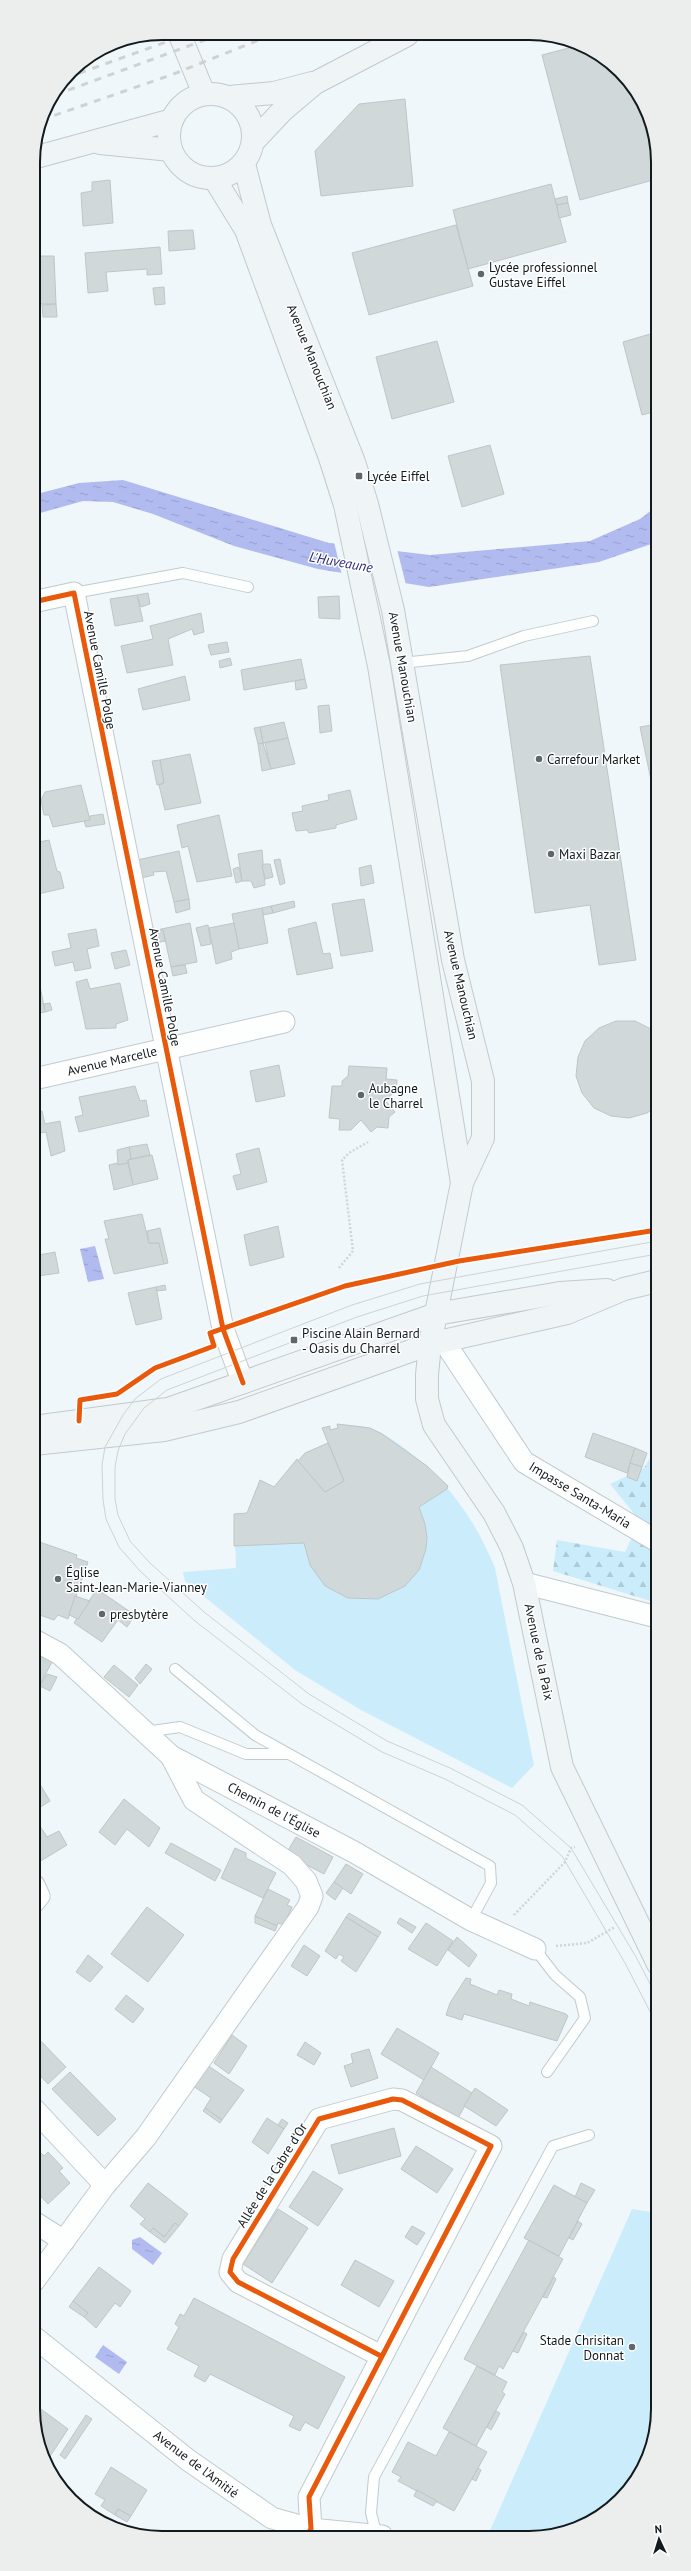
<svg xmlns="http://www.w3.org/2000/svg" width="691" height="2571" font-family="'PT Sans',sans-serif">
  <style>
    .grass { fill: #cbedfb }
    .forest { fill: url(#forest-firs) }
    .water { fill: url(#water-ripples) }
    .pier { fill: #f0f7fa }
    .building { fill: #d0d8da; stroke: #bec6c7 }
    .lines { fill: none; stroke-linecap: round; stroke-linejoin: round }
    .lane-casing { stroke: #c2cacd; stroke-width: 12 }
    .street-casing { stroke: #c2cacd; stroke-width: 23 }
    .secondary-casing { stroke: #c2cacd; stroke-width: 24 }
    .path { stroke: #d2d4d5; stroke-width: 2.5; stroke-dasharray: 2 2; stroke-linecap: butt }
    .lane { stroke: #fdfefe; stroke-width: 10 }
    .street { stroke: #fdfefe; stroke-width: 21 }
    .secondary { stroke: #eff4f7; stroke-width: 22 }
    .tram { stroke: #cfd2d3; stroke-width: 1 }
    .rail { stroke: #cfd2d3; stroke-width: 3; stroke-dasharray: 7 7; stroke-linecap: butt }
    .cycleway-casing { stroke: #fff; stroke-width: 8 }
    .cycleway { stroke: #e8590c; stroke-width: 5 }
    .poi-dot { fill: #60676a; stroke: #fff; stroke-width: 1.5 }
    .labels { text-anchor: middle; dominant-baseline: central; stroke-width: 3; stroke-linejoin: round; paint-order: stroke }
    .poi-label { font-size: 13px; fill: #121a1d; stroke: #fff; text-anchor: start }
    .street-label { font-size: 13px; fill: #121a1d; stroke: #fff }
    .water-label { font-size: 14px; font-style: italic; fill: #292578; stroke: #fff }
    .rim { fill: none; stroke: #121a1d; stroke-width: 2 }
  </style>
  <defs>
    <pattern id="forest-firs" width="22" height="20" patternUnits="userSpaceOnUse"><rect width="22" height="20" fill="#cbedfb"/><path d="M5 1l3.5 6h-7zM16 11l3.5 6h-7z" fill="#adcbd7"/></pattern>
    <pattern id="water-ripples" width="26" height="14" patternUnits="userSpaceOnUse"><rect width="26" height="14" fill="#b2bbef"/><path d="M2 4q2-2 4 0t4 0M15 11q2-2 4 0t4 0" fill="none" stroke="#98a0cc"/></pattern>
  </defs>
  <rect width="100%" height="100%" fill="#f0f7fa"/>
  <g class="grass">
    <path d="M337 1424C347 1425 360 1425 370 1428 383 1432 396 1442 407 1450 448 1482 475 1519 495 1568L534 1765 512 1788 361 1710 295 1670 185 1581 183 1572 236 1568 234 1514 247 1513 260 1480 274 1487 297 1459 298 1461 305 1453 328 1443 322 1428 330 1426V1430L337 1428Z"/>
    <path d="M632 2209 658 2213V2417L648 2458 626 2494 586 2525 546 2537H490L488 2535Z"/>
  </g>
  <path class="forest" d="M657 1446V1603L553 1571 557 1540 625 1552 640 1521 610 1484 644 1468Z"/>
  <g class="water">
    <path d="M123 480 329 543 430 555 590 541 640 519 657 506V542L599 562 429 587 318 569 234 546 153 514 113 502 83 501 33 515V495L79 483Z"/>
    <path d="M95 1246 104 1279 88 1282 80 1249Z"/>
    <path d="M140 2237 162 2253 153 2265 132 2249V2240Z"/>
    <path d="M103 2345 127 2362 119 2374 95 2357Z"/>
  </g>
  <path class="pier" d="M334 542 397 549 406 585 342 575Z"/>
  <g class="building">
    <path d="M580 45 594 50 626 77 645 105 657 145V179L580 200 542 55Z"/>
    <path d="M405 99 413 186 321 196 315 151 359 104Z"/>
    <path d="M110 180 113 223 83 226 81 193 92 191V182Z"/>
    <path d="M551 184 566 242 468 269 453 210Z"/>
    <path d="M567 196 568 203 557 205 555 199Z"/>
    <path d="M568 203 571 215 559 218 557 205Z"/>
    <path d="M456 225 473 286 369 315 352 253Z"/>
    <path d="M193 230 195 249 169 251 168 231Z"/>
    <path d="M160 247 162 274 147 275V269L106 272 108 291 88 293 85 253Z"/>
    <path d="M33 256H54L56 304H33Z"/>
    <path d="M164 287 165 304 155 305 153 288Z"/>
    <path d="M56 304 57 317H43L42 305Z"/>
    <path d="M657 332V411L642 415 623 342Z"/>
    <path d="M437 341 454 402 392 419 376 357Z"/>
    <path d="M490 445 504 494 462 507 448 456Z"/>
    <path d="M148 593 150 604 141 607 137 595Z"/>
    <path d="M137 595 143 621 115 626 110 599Z"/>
    <path d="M339 596 340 619 319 618 318 597Z"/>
    <path d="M201 613 204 632 194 635 192 629 168 639 173 665 127 673 121 646 153 639 150 626Z"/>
    <path d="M227 642 229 652 211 655 208 645Z"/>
    <path d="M590 656 636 960 599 965 590 905 535 913 500 665Z"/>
    <path d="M230 658 232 665 220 668 219 661Z"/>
    <path d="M301 659 305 679 244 690 241 670Z"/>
    <path d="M185 676 190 700 143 710 138 689Z"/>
    <path d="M305 679 307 688 296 690 295 681Z"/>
    <path d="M36 690 38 703 33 704V691Z"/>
    <path d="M329 705 332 731 320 733 318 706Z"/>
    <path d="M284 722 288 738 263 743 260 727Z"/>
    <path d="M657 724V809L640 727Z"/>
    <path d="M260 727 263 743 258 744 254 728Z"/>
    <path d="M288 738 295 764 271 769 265 743Z"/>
    <path d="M263 743 271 769 262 771 258 744Z"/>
    <path d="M190 754 201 803 165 810 159 785 164 783 160 760Z"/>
    <path d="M160 760 164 783 157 785 152 761Z"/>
    <path d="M81 785 90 820 53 827 49 815H44L41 800 45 792Z"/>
    <path d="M350 790 357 819 336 825V828L309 833 307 830 296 831 292 813 303 811 302 806 329 800 328 795Z"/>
    <path d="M103 814 105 824 86 827 84 821 90 820V816Z"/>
    <path d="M219 815 232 876 197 882 188 846 182 848 177 825Z"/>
    <path d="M49 840 57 871 60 872 64 888 34 895V843Z"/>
    <path d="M262 850 265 885 254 888 251 881H242L238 854Z"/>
    <path d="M179 851 189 899 174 902 166 871 153 872 154 875 141 878 137 860Z"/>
    <path d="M280 859 285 883 280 885 274 860Z"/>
    <path d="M265 864H270L273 877 265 879 262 865Z"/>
    <path d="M371 865 374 883 361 886 359 868Z"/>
    <path d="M239 867 242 881 236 883 233 869Z"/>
    <path d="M189 899 190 909 176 913 174 902Z"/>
    <path d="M364 899 373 951 341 956 332 904Z"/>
    <path d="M294 901 295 907 273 913 271 906Z"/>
    <path d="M271 906 273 913 263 915 262 908Z"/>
    <path d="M262 908 268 943 239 949 232 914Z"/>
    <path d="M316 922 323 954 330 953 333 968 297 975 288 929Z"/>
    <path d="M190 923 197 962 171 967 163 930 153 934 152 931Z"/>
    <path d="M234 923 239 949 231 952 232 959 216 964 209 928Z"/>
    <path d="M208 925 211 944 201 946 196 928Z"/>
    <path d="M96 929 99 946 87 949 91 968 75 971 73 962 55 966 52 952 71 948 68 934Z"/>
    <path d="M163 930 165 941 155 943 153 934Z"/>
    <path d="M126 950 130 965 115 969 111 953Z"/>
    <path d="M185 965 187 973 173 976 171 967Z"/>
    <path d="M87 979 90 989 120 983 128 1020 116 1024V1028L86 1029 76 982Z"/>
    <path d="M40 986 45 1012 40 1013 34 987Z"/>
    <path d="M50 1003 52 1010 45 1012 44 1004Z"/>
    <path d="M616 1021H635L657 1032V1106L647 1113 629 1118 611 1116 594 1108 582 1093 576 1076 578 1057 585 1041 599 1028Z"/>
    <path d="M279 1065 285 1096 256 1102 250 1071Z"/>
    <path d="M349 1066 387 1068 386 1079 397 1080 396 1091 385 1100 395 1112 389 1117 388 1128 377 1127 371 1132 361 1120 351 1130H339L340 1119 329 1118 332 1086H342V1081L348 1076Z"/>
    <path d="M135 1086 140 1101 146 1100 149 1116 79 1132 75 1117 83 1115 79 1097Z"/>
    <path d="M42 1111 45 1124 60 1121 65 1151 51 1156 46 1132 34 1134V1113Z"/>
    <path d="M147 1144 150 1155 131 1159 129 1147Z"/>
    <path d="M129 1147 131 1159 128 1160V1163L118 1165 117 1150Z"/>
    <path d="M259 1148 267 1182 237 1190 233 1176 241 1174 236 1154Z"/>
    <path d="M152 1155 158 1179 133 1185 128 1160Z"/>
    <path d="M117 1163 118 1165 128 1163 133 1185 114 1190 109 1165Z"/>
    <path d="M142 1214 149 1243H159L164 1264 114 1274 105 1239H109L104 1221Z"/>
    <path d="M278 1226 284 1257 250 1266 244 1235Z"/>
    <path d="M160 1228 168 1263 164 1264 159 1243H149L147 1231Z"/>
    <path d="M55 1252 59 1273 38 1276 34 1256Z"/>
    <path d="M165 1285 166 1290 156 1291V1287Z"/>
    <path d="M156 1287 162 1319 136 1325 128 1293Z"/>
    <path d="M34 1356 38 1380 34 1381Z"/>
    <path d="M337 1424 370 1428 382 1434 427 1466 448 1486 447 1489 419 1507 425 1524 427 1537 426 1549 419 1570 405 1586 378 1599 348 1598 325 1586 310 1565 304 1543 234 1546V1514L247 1513 260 1480 274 1487 297 1459 325 1492 344 1481 322 1428 330 1426V1430L338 1428Z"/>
    <path d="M593 1433 635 1448 627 1473 585 1457Z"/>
    <path d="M328 1443 344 1481 325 1492 298 1461 305 1453Z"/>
    <path d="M635 1448 647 1453 642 1467 630 1463Z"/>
    <path d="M630 1463 642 1467 637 1481 627 1477Z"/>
    <path d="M34 1540 77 1555 76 1558 88 1562 68 1619 58 1615 54 1620 34 1613Z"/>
    <path d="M97 1589 126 1609 102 1642 74 1623Z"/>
    <path d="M75 1596 90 1601 78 1619 69 1615Z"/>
    <path d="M126 1609 135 1615 127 1627 118 1620Z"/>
    <path d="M34 1653 52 1662 38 1688 34 1686Z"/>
    <path d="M146 1664 152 1669 140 1684 135 1678Z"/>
    <path d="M114 1665 138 1685 129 1697 104 1677Z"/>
    <path d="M47 1674 57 1677 50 1691 40 1686Z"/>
    <path d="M41 1786 50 1801 34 1811V1790Z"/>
    <path d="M124 1799 160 1828 149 1847 127 1829 115 1845 99 1832Z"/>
    <path d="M34 1817 47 1837 59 1831 67 1845 34 1865Z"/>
    <path d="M296 1837 333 1857 324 1874 286 1854Z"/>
    <path d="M171 1843 221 1870 215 1881 165 1853Z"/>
    <path d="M235 1848 246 1853V1858L276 1873 263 1898 221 1878Z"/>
    <path d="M346 1864 363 1874 351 1894 334 1882Z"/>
    <path d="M334 1882 343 1888 335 1900 326 1893Z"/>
    <path d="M268 1889 290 1900 287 1905 292 1907 284 1925 278 1923 277 1926 255 1916Z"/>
    <path d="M147 1907 184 1935 148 1982 111 1954Z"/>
    <path d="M349 1913 381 1932 378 1937 346 1917Z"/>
    <path d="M255 1916 277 1926 275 1931 255 1923Z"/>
    <path d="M346 1917 378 1937 356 1972 341 1961 344 1957 339 1954 336 1959 325 1951Z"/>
    <path d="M400 1918 416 1927 412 1933 397 1923Z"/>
    <path d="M426 1923 453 1941 437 1966 408 1949Z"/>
    <path d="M457 1937 477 1955 469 1967 448 1950Z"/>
    <path d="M304 1945 320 1956 307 1976 291 1966Z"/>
    <path d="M88 1955 103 1967 90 1982 76 1972Z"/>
    <path d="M466 1978 471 1979 470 1984 497 1995 499 1990 512 1994 511 1999 529 2006 530 2002 566 2014 568 2016 557 2041 464 2014 462 2020 446 2015 450 2003Z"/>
    <path d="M126 1995 144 2009 133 2023 115 2009Z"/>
    <path d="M397 2028 439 2053 424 2080 381 2054Z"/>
    <path d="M34 2034 66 2067 48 2084 34 2069Z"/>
    <path d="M232 2035 247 2046 229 2074 214 2063Z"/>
    <path d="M305 2042 321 2053 314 2065 297 2055Z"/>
    <path d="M369 2049 378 2078 351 2087 344 2066 353 2063 351 2054Z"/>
    <path d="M204 2063 244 2090 222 2120 205 2108 211 2098 190 2084Z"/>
    <path d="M431 2067 472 2093 458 2118 416 2093Z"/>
    <path d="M70 2072 116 2119 98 2136 52 2089Z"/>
    <path d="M475 2088 508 2110 496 2126 464 2106Z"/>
    <path d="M205 2108 222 2120 220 2123 203 2111Z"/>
    <path d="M267 2118 284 2129 268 2154 252 2142Z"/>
    <path d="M282 2119 288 2123 284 2129 278 2125Z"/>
    <path d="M394 2128 401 2156 339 2174 331 2145Z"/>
    <path d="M34 2146 44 2156 48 2152 63 2168 59 2171 70 2183 48 2204 34 2189Z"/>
    <path d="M416 2146 453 2169 437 2193 401 2169Z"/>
    <path d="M313 2171 343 2189 318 2226 289 2207Z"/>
    <path d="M148 2183 188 2214 179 2226 175 2223 164 2237 153 2228 150 2232 140 2224 145 2219 130 2206Z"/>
    <path d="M581 2183 595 2190 587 2203 575 2197Z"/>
    <path d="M554 2185 587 2203 559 2256 524 2238Z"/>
    <path d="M278 2209 308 2228 272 2283 243 2264Z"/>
    <path d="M578 2221 582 2224 573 2240 569 2238Z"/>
    <path d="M175 2223 179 2226 165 2243 150 2232 153 2228 164 2237Z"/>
    <path d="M412 2226 425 2233 417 2245 405 2237Z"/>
    <path d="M529 2240 563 2259 503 2369 499 2366 495 2375 464 2359Z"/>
    <path d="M355 2260 394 2281 379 2307 341 2285Z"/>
    <path d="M99 2267 131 2291 120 2307 115 2303 96 2328 84 2317 88 2313 73 2301Z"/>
    <path d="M554 2277 556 2279 547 2298 543 2297Z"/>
    <path d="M194 2298 345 2377 318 2429 305 2422 300 2431 289 2426 294 2416 210 2374 205 2382 194 2376 199 2366 167 2349 179 2327 175 2324 180 2314 184 2316Z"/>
    <path d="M73 2301 88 2313 84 2317 69 2307Z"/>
    <path d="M524 2332 527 2334 518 2353 513 2351Z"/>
    <path d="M477 2366 507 2382 502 2392 505 2394 476 2446 443 2428Z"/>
    <path d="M34 2404 68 2429 47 2461 34 2426Z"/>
    <path d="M496 2411 500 2413 491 2430 487 2427Z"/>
    <path d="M86 2415 92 2419 65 2459 60 2455Z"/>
    <path d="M449 2432 487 2452 454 2511 398 2481 401 2477 392 2472 408 2442 436 2456Z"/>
    <path d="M111 2467 147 2490 131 2516 118 2509 115 2515 101 2506 105 2500 95 2494Z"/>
    <path d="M478 2468 481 2470 476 2481 472 2479Z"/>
    <path d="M417 2490 437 2501 433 2506 414 2496Z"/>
    <path d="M118 2509 131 2516 127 2522 115 2515Z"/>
  </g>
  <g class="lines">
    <g class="lane-casing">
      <g id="lane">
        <path d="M74 593 183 573 248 587"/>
        <path d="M402 663 468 656 524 636 593 621"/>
        <path d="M175 1669 255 1735 490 1866 491 1883 471 1920"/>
        <path d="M145 1732 180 1727 246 1754H286"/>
        <path d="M535 1949 555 1975 580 1997 585 2018 547 2072"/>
        <path d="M377 2536 371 2513 374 2477 553 2146 589 2135"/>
      </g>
    </g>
    <g class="street-casing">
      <g id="street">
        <path d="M33 602 74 593 223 1329 243 1383"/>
        <path d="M34 1079 284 1022"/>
        <path d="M443 1340 524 1462 657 1541"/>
        <path d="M524 1583 657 1617"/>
        <path d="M34 1640 60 1654 171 1756 354 1852 471 1920 535 1949"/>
        <path d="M34 1885 39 1896 34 1902"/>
        <path d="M34 2109 105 2185"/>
        <path d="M34 2222 64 2241"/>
        <path d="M34 2281 105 2185 146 2137 308 1907 312 1896 306 1881 292 1865 194 1800 171 1756"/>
        <path d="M34 2337 188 2460 272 2518 311 2529 382 2536"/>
        <path d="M306 2536 311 2529 309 2497 491 2146 402 2100 393 2099 319 2119 233 2259 230 2272 238 2282 381 2356"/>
      </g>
    </g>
    <g class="secondary-casing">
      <g id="secondary">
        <path d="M179 33 204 94"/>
        <circle cx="211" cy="136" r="42"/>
        <path d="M229 97 274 93 312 83"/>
        <path d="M253 142 283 110 315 83 407 35"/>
        <path d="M100 143 171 150"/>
        <path d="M33 158 172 120"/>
        <path d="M244 164 260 225 354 462 367 504 393 610 453 960 483 1081V1138L462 1183 456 1213 430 1344 427 1375V1399L434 1425 494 1513 512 1548 524 1583 562 1767 658 1964"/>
        <path d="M214 178 246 230 330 458 345 505 379 666 462 1183"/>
        <path d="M34 1427 168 1409 436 1314 560 1293 607 1290"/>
        <path d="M34 1444 164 1430 239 1412 430 1344 567 1313 624 1289 657 1281"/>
      </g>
    </g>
    <g class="path">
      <path d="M339 1268 353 1251 342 1160 349 1153 368 1142"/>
      <path d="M514 1915 565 1862 571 1848 575 1847"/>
      <path d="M556 1946 587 1943 615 1927"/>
    </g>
    <use href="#lane" class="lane"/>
    <use href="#street" class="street"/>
    <use href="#secondary" class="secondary"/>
    <g class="tram">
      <path d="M657 1241 420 1284 352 1305 161 1379 135 1399 123 1415 105 1447 102 1465 103 1500 106 1519 119 1547 140 1571 195 1621 302 1704 382 1752 445 1779 515 1815 562 1856 625 1963 658 2027"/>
      <path d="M657 1254 423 1296 357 1317 167 1390 144 1408 125 1434 118 1451 115 1467V1499L118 1515 130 1541 149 1562 204 1612 309 1694 387 1741 450 1768 522 1805 571 1848 636 1957 658 1999"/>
    </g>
    <g class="rail">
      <path d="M66 78 191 33"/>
      <path d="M55 95 224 33"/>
      <path d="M41 120 171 75 274 34"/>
    </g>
    <g class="cycleway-casing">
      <g id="cycleway">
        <path d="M33 602 74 593 223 1329 243 1383"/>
        <path d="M79 1421 80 1400 117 1394 155 1368 214 1346 210 1333 345 1286 459 1261 657 1230"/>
        <path d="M306 2536 311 2529 309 2497 491 2146 402 2100 393 2099 319 2119 233 2259 230 2272 238 2282 381 2356"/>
      </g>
    </g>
    <use href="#cycleway" class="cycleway"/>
  </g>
  <g class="poi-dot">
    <circle cx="481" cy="274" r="4"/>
    <rect x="355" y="472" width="8" height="8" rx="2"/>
    <circle cx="539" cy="759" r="4"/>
    <circle cx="551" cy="854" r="4"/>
    <circle cx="361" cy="1095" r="4"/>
    <rect x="290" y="1336" width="8" height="8" rx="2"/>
    <circle cx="58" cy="1579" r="4"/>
    <circle cx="102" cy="1614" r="4"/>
    <circle cx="632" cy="2347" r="4"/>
  </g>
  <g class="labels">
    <g class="poi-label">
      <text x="489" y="267">Lycée professionnel<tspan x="489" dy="15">Gustave Eiffel</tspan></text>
      <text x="367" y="476">Lycée Eiffel</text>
      <text x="547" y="759">Carrefour Market</text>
      <text x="559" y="854">Maxi Bazar</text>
      <text x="369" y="1088">Aubagne<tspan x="369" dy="15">le Charrel</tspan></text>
      <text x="302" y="1333">Piscine Alain Bernard<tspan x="302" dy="15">- Oasis du Charrel</tspan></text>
      <text x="66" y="1572">Église<tspan x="66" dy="15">Saint-Jean-Marie-Vianney</tspan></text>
      <text x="110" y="1614">presbytère</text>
      <text x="624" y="2340" text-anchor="end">Stade Chrisitan<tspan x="624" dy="15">Donnat</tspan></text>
    </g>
    <g class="street-label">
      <text transform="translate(312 357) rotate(68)">Avenue Manouchian</text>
      <text transform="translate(403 667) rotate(80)">Avenue Manouchian</text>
      <text transform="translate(100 670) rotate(79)">Avenue Camille Polge</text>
      <text transform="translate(461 985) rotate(77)">Avenue Manouchian</text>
      <text transform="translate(165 987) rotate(79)">Avenue Camille Polge</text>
      <text transform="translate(112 1061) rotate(-13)">Avenue Marcelle</text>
      <text transform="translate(580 1495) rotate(31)">Impasse Santa-Maria</text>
      <text transform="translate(539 1652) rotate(78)">Avenue de la Paix</text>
      <text transform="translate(274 1810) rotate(28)">Chemin de l'Église</text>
      <text transform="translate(272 2175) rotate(-58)">Allée de la Cabre d'Or</text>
      <text transform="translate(196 2464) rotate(37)">Avenue de l'Amitié</text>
    </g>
    <g class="water-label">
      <text transform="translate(341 562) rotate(10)">L'Huveaune</text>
    </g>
  </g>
  <path d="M0 0H691V2571H0ZM162 40H529A122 122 0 0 1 651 162V2409A122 122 0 0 1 529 2531H162A122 122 0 0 1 40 2409V162A122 122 0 0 1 162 40Z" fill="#eceded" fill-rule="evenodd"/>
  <path class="rim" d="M162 40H529A122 122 0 0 1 651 162V2409A122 122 0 0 1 529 2531H162A122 122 0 0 1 40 2409V162A122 122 0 0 1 162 40Z"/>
  <g transform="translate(659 2539) rotate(356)" stroke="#ffffff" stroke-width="3" paint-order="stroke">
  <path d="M0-3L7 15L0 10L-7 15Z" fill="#121a1d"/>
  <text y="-6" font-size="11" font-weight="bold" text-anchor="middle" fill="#121a1d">N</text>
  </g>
</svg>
